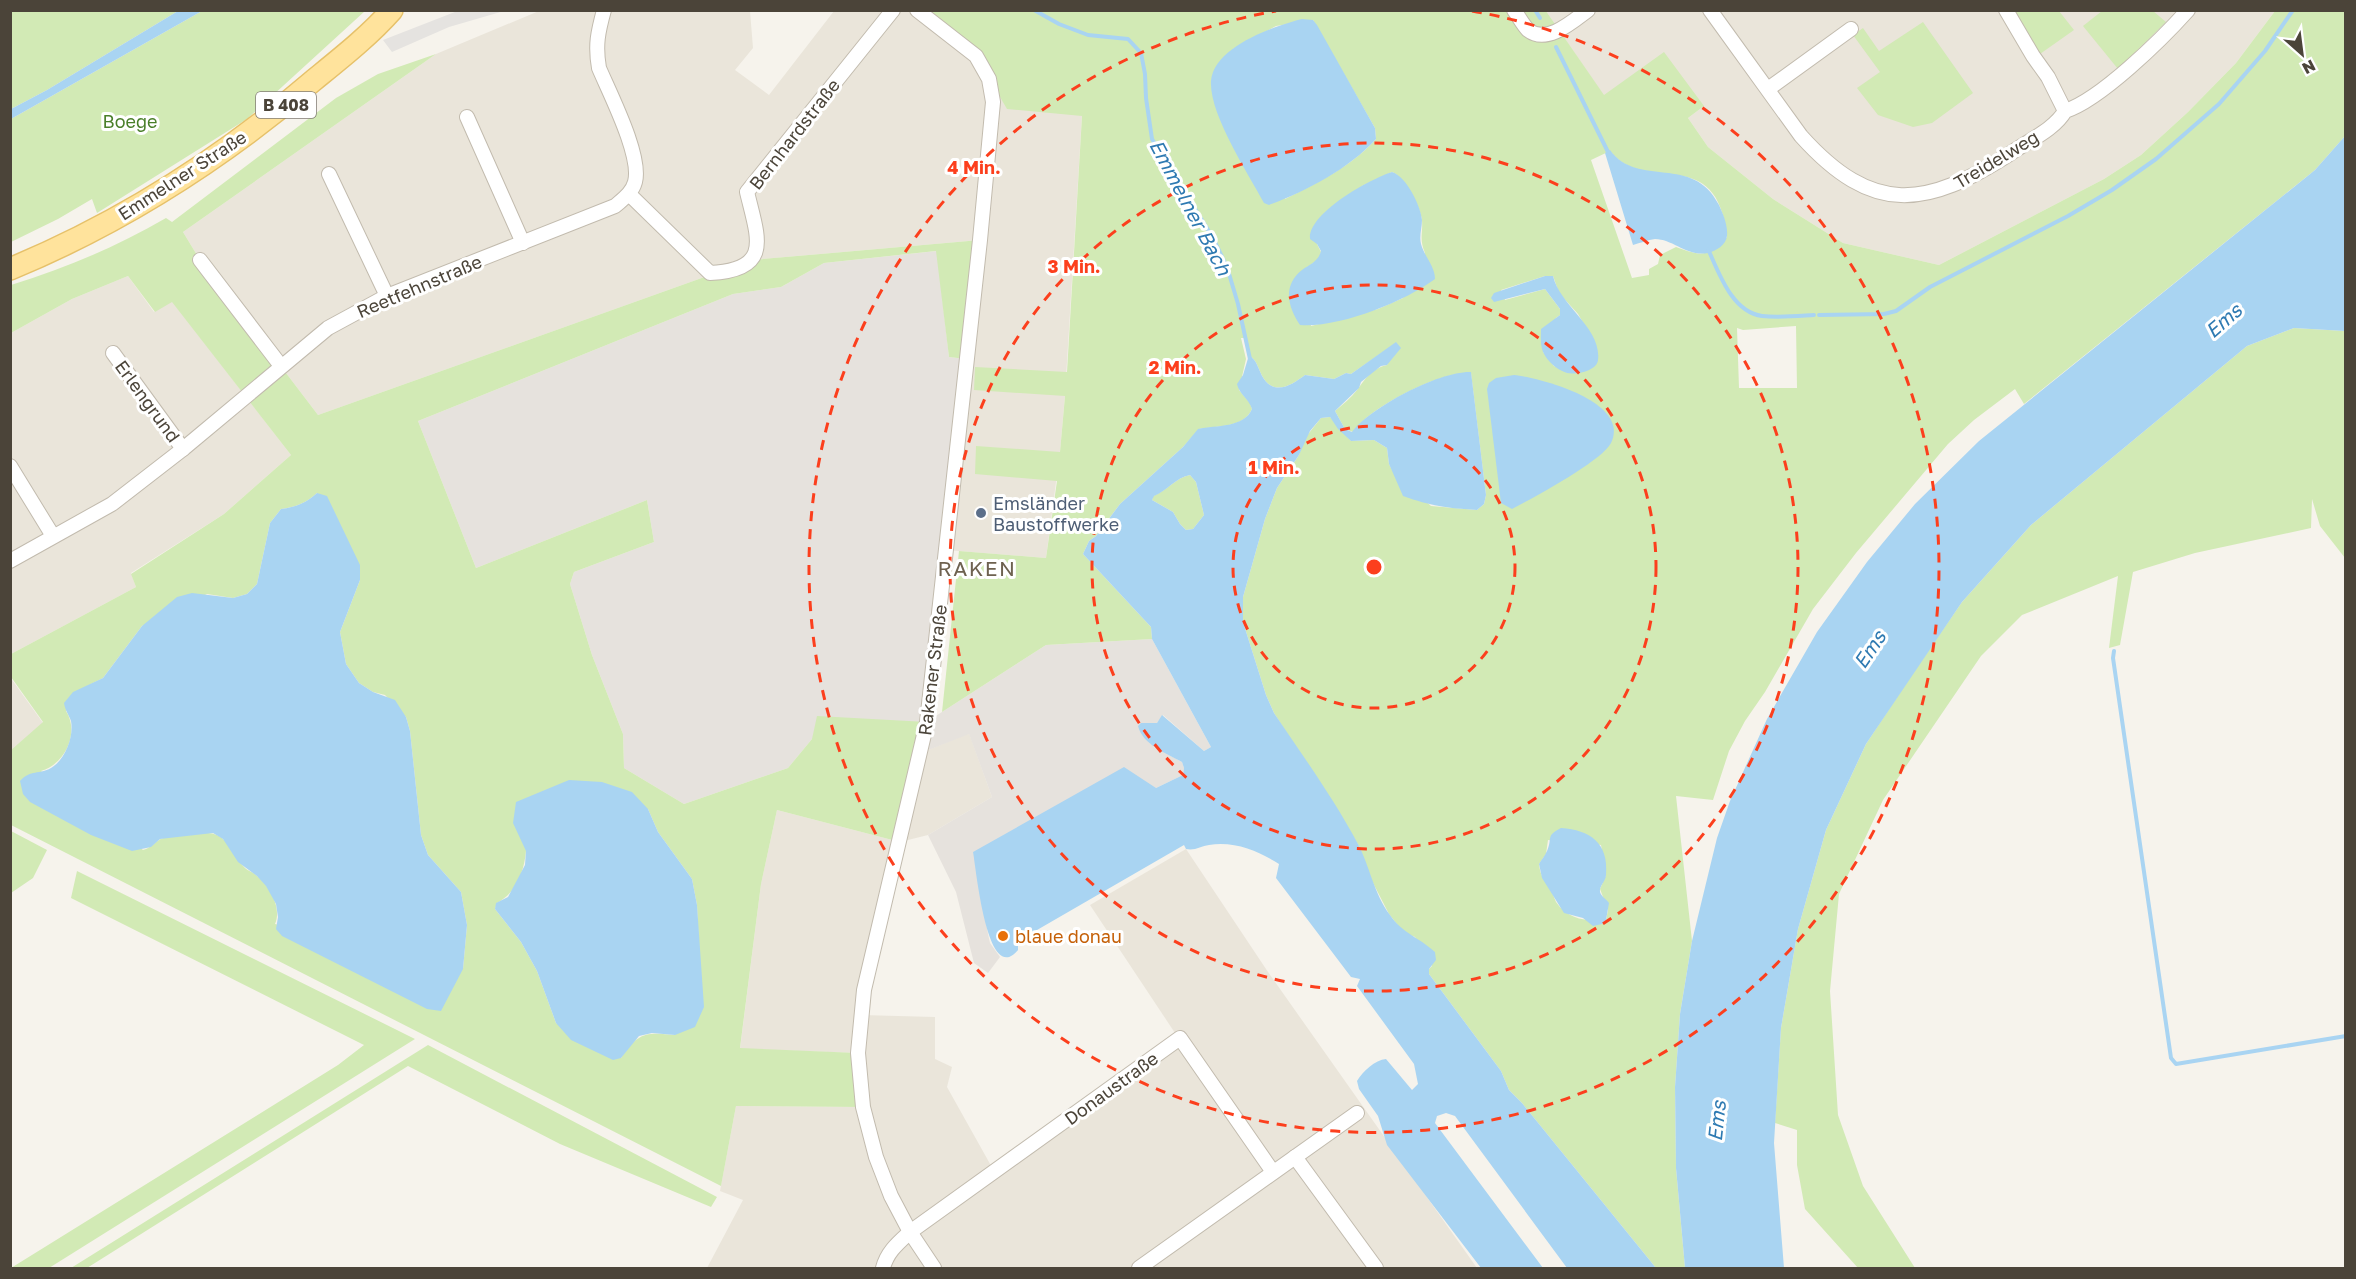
<svg xmlns="http://www.w3.org/2000/svg" width="2356" height="1279" font-family="'Golos Text',sans-serif">
  <style>
    .residential { fill: #eae5da }
    .industrial { fill: #e6e2dd }
    .green { fill: #d2eab5; fill-rule: evenodd }
    .parking { fill: #e5e3e0 }
    .water { fill: #a9d4f2; fill-rule: evenodd }
    .lines { fill: none; stroke-linecap: round; stroke-linejoin: round }
    .stream { stroke: #a9d4f2; stroke-width: 4 }
    .minor-casing { stroke: #c2bbae; stroke-width: 16 }
    .primary-casing { stroke: #e6c16a; stroke-width: 24 }
    .minor { stroke: #fff; stroke-width: 14 }
    .primary { stroke: #ffe39c; stroke-width: 21 }
    .ring { fill: none; stroke: #fc3f1d; stroke-width: 3; stroke-dasharray: 10 8 }
    .service-dot { fill: #5c6f8a; stroke: #fff; stroke-width: 2 }
    .food-dot { fill: #e8710a; stroke: #fff; stroke-width: 2 }
    .labels { text-anchor: middle; dominant-baseline: central; stroke-width: 6; stroke-linejoin: round; paint-order: stroke }
    .shield { fill: #fff; stroke: #817c74; stroke-width: 1.5 }
    .shield-label { font-size: 16px; font-weight: bold; fill: #4b4439 }
    .park-label { font-size: 18px; fill: #4a7f2a; stroke: #fff }
    .street-label { font-size: 18px; fill: #4b4439; stroke: #fff }
    .service-label { font-size: 18px; fill: #4e5e75; stroke: #fff; text-anchor: start }
    .food-label { font-size: 18px; fill: #c56008; stroke: #fff; text-anchor: start }
    .water-label { font-size: 20px; font-style: italic; fill: #2e7ab2; stroke: #fff }
    .quarter-label { font-size: 21px; letter-spacing: 1.5px; fill: #6e6250; stroke: #fff }
    .centre { fill: #fc3f1d; stroke: #fff; stroke-width: 3 }
    .ring-label { font-size: 18px; text-anchor: middle; font-weight: bold; fill: #fc3f1d; stroke: #fff; stroke-width: 6; stroke-linejoin: round; paint-order: stroke }
  </style>
  <rect width="100%" height="100%" fill="#f6f3ec"/>
  <g class="residential">
    <path d="M539 11H750L753 48 735 70 769 95 834 11H917L976 56 1007 108 1082 115 1065 395 1060 452 1046 558 946 550 980 240 752 260 318 415 200 260 183 232 436 54Z"/>
    <path d="M1546 11H2275L2236 63 2188 112 2141 155 2104 179 1939 265 1843 243 1773 199 1708 147 1688 118 1704 106 1604 96Z"/>
    <path d="M128 276 154 312 172 301 291 455 224 514 131 573 136 587 11 654V333L72 299Z"/>
    <path d="M10 677 43 723 11 751H10Z"/>
    <path d="M969 733 992 797 928 835 900 842 861 1015 935 1017V1059L952 1067 947 1087 994 1171 1177 1036 1090 905 1186 849 1268 972 1477 1268H707L743 1200 720 1191 736 1106 863 1107 858 1053 740 1049 761 884 777 810 900 842 921 753Z"/>
  </g>
  <path class="industrial" d="M937 251 949 357 966 359 928 721 1046 645 1152 639 1211 747 1204 751 1163 715 1157 723H1141L1154 747 1182 762 1184 768 1183 775 1156 788 974 852 988 934 990 943 1000 957 988 973 974 963 956 892 928 835 992 797 969 734 921 753 812 739 788 768 684 804 624 768 623 734 592 655 570 584 574 572 654 542 647 500 476 568 418 421 733 294 781 287 824 263Z"/>
  <g class="green">
    <path d="M10 11H178L47 90 11 109Z"/>
    <path d="M202 11H365L247 119 97 213 92 199 58 219 11 242V119Z"/>
    <path d="M917 11H1546L1604 95 1664 52 1704 106 1688 118 1708 147 1773 199 1843 243 1939 265 2104 179 2141 155 2188 112 2236 63 2275 11H2345V136L2315 170 2024 404 2015 389 1974 420 1948 444 1856 553 1813 609 1765 692 1745 721 1729 751 1713 800 1676 796 1692 941 1680 1014 1675 1087 1676 1168 1685 1268H1656L1522 1103 1509 1090 1501 1071 1429 974V969L1432 966 1415 937 1403 932 1389 914 1372 881 1359 846 1274 713 1266 695 1243 622V597L1265 519 1277 488 1299 455 1305 438 1321 418 1330 417 1351 441 1374 440 1387 448 1389 464 1392 470 1431 506 1477 510 1484 504 1486 495 1471 373C1440 371 1370 407 1353 432L1345 429 1335 411C1343 404 1351 398 1357 390 1365 379 1372 368 1387 365L1396 343 1351 374 1346 373 1334 379 1305 375C1293 384 1276 396 1264 379 1258 370 1258 361 1249 355L1244 338H1241L1246 359 1239 390 1250 403 1252 409C1244 428 1216 426 1199 429L1183 447 1120 504 1096 536 1089 541 1083 554 1151 627 1152 639 1046 645 942 712 959 551 1046 558 1057 481 975 474 976 446 1060 452 1065 396 974 390 975 367 1067 372 1082 116 1007 109 976 56ZM1313 20 1375 128 1376 139C1352 166 1317 183 1285 199L1233 49 1276 26ZM1610 151C1646 197 1717 141 1727 237 1705 257 1704 257 1676 247L1660 255 1658 264 1649 269V275L1632 278 1591 160ZM1392 172C1404 176 1421 208 1422 220 1423 234 1419 239 1425 253L1403 298 1378 309 1311 326 1303 270 1319 259 1321 252 1317 244 1362 186ZM1545 276H1553L1559 293 1578 314 1595 343 1568 373 1554 366 1543 352 1556 318 1560 315V309L1545 289 1505 300 1501 290ZM1796 326 1797 388H1739L1737 328 1743 330ZM1548 840 1601 845 1606 875 1600 889 1608 910 1606 920C1587 922 1567 919 1556 902 1554 898 1553 893 1550 889 1544 880 1540 875 1539 864L1546 854Z"/>
    <path d="M2014 11H2059L2074 30 2040 54 2015 20Z"/>
    <path d="M2102 11H2153L2166 22 2118 69 2083 26Z"/>
    <path d="M1923 22 1973 93 1932 123 1913 127 1878 115 1857 88 1880 72 1853 35 1863 28 1879 51Z"/>
    <path d="M436 54 183 232 200 260 318 415 752 260 980 240 966 359 949 357 936 251 824 263 781 287 733 294 418 421 476 568 647 500 654 542 574 572 570 584 592 655 623 734 624 768 684 804 788 768 812 739 817 716 927 722 900 842 777 810 761 884 740 1048 858 1053 863 1107 736 1106 721 1186 11 825 10 751 43 722 11 677V654L136 587 131 574 224 514 291 455 172 302 155 312 128 276 72 299 11 333V285C66 268 116 247 166 218L172 222 336 98 378 74ZM317 493 360 580 340 632 346 664 359 683 373 692 385 695 406 717 410 731 421 835 428 855 461 892 467 925 463 969 275 924C282 908 270 886 256 875 253 872 248 871 245 868 234 857 229 838 214 834 206 831 165 836 159 840 153 844 150 848 143 850L41 771C65 764 80 733 66 711L91 684 103 678 142 626 207 594 233 598 247 594 257 584 270 523 281 509C296 507 306 503 317 493ZM648 809 658 832 692 879 697 905 699 948 675 1035C646 1032 638 1032 621 1058L556 1023 537 971 521 942 495 909 497 903C516 893 524 872 526 851Z"/>
    <path d="M2294 328 2345 331V558L2320 526 2312 499 2311 528 2195 553 2133 572 2120 645 2109 648 2118 576 2022 615 1981 656 1883 800 1839 894 1830 991 1838 1115 1863 1186 1915 1268H1858L1805 1209 1797 1165V1130L1775 1123 1781 1028 1798 929 1826 830 1866 744 1911 676 1962 602 2031 525 2247 346Z"/>
    <path d="M1190 475 1196 482 1204 515 1193 529 1186 530 1180 524 1173 512 1152 500 1153 496C1167 491 1175 478 1190 475Z"/>
    <path d="M11 831 47 850 33 878 11 893Z"/>
    <path d="M77 871 415 1039 49 1268H11L338 1065 364 1045 71 898Z"/>
    <path d="M428 1045 717 1197 711 1207 560 1144 408 1066 87 1268H71Z"/>
  </g>
  <path class="parking" d="M460 10 504 11 449 27 392 52 383 40Z"/>
  <g class="water">
    <path d="M178 11H202L11 119V109L47 90Z"/>
    <path d="M1302 19 1313 20 1317 25 1375 128 1376 139C1349 169 1306 191 1269 205L1264 203C1248 173 1209 114 1211 81 1214 46 1275 26 1302 19Z"/>
    <path d="M2345 136V331L2294 328 2247 346 2031 525 1962 602 1866 744 1826 830 1798 929 1781 1028 1774 1143 1784 1268H1685L1676 1168 1675 1087 1680 1014 1692 941 1717 838 1730 801 1767 719 1817 632 1867 562 1915 504 1979 441 2315 170Z"/>
    <path d="M1610 150C1638 189 1693 153 1719 205 1723 214 1728 225 1727 236 1726 245 1716 251 1708 253 1687 257 1673 239 1655 239 1648 240 1640 243 1633 245L1605 153Z"/>
    <path d="M1392 172C1406 176 1421 206 1422 220 1422 228 1419 236 1421 244 1424 256 1435 266 1435 279 1404 302 1339 328 1300 325 1288 307 1282 286 1302 270 1310 264 1318 262 1321 251L1317 244 1310 239C1308 213 1370 179 1392 172Z"/>
    <path d="M1545 276H1553C1560 306 1602 328 1598 360 1597 371 1576 375 1567 373 1557 370 1547 361 1543 352 1540 344 1541 337 1541 329L1560 315V309L1545 289 1494 302 1491 298 1494 293Z"/>
    <path d="M1396 342 1401 348 1387 365 1381 366 1361 382 1359 388 1335 411 1345 429 1352 432C1371 407 1439 371 1471 372L1486 495 1484 504 1477 510C1447 508 1431 506 1403 496L1389 464 1387 448 1374 440 1351 441 1338 429 1330 417 1321 418 1310 431 1299 455 1277 488 1265 519 1243 597V622L1266 695 1274 713C1303 756 1334 799 1358 844 1370 867 1374 894 1390 915 1402 933 1420 938 1435 952L1436 960 1429 969V974L1501 1071 1509 1090 1522 1103 1656 1268H1567L1455 1116 1446 1113 1437 1116 1435 1123 1543 1268H1481L1387 1145 1378 1116 1359 1089 1357 1081C1363 1071 1375 1060 1386 1059L1412 1090 1418 1084 1414 1064 1357 986 1360 979 1351 977 1276 878 1279 864C1258 851 1235 841 1209 845 1201 846 1195 851 1186 849L1184 845 1018 941V950C987 988 976 867 973 852L1124 767 1156 788 1183 775 1184 768 1182 762C1166 753 1143 745 1138 726L1141 723H1157L1162 715 1204 751 1211 747 1152 639 1151 627 1083 554 1089 541 1096 536 1120 504 1183 447 1198 429C1216 425 1244 428 1252 409 1249 399 1239 394 1237 384L1243 375 1249 355C1258 361 1258 370 1264 379 1276 396 1293 384 1305 375L1334 379 1346 373 1351 374ZM1190 475 1196 482 1204 515 1193 529 1186 530 1180 524 1173 512 1152 500 1154 496C1167 491 1175 478 1190 475Z"/>
    <path d="M1514 375C1541 378 1631 402 1611 443 1602 461 1531 499 1512 509L1501 503 1487 389 1489 383 1496 378Z"/>
    <path d="M317 493 327 496 360 565V580L340 632 346 664 359 683 373 692 395 700 406 717 410 731 421 835 428 855 461 892 467 925 463 969 441 1011 427 1009 282 936 276 929 278 917 276 904 266 886 257 876 238 862 223 839 213 833 160 839 151 847 132 851 91 835 30 802 23 794 20 781C31 769 39 775 51 768 65 760 74 737 71 721 69 715 65 710 64 703L73 692 103 678 142 626 177 597 192 593 233 598 247 594 257 584 270 523 281 509C296 507 306 503 317 493Z"/>
    <path d="M569 780 602 782 632 792 648 809 658 832 692 879 697 905 704 1007 695 1027 675 1035 652 1033 639 1036 621 1058 613 1060 571 1040 556 1023 537 971 521 942 495 909 496 903 508 897 525 865 526 851 513 823 516 802Z"/>
    <path d="M1561 828C1590 830 1609 843 1606 875 1606 881 1599 886 1600 892 1601 896 1607 900 1609 903L1606 920 1602 924 1593 926 1583 918 1564 913 1542 878 1539 864C1541 860 1545 856 1547 851 1553 838 1545 836 1561 828Z"/>
  </g>
  <g class="lines">
    <g class="stream">
      <path d="M1034 10 1059 24 1088 35 1128 39 1141 53 1145 74 1146 98 1152 139 1213 238 1227 267 1238 304 1250 359"/>
      <path d="M1535 10 1540 18"/>
      <path d="M1556 47 1609 154"/>
      <path d="M1708 249C1719 273 1732 312 1762 316 1779 318 1798 316 1814 315"/>
      <path d="M1819 315 1884 314 1896 311 1930 287 2068 216 2112 190 2156 159 2219 104 2265 51 2293 10"/>
      <path d="M2114 651 2113 658 2171 1058 2176 1064 2346 1036"/>
    </g>
    <g class="minor-casing">
      <g id="minor">
        <path d="M917 10 976 56 989 79 993 102 980 240 927 722 864 990 858 1053 863 1107 876 1157 891 1196 910 1232 934 1268"/>
        <path d="M1514 10C1519 17 1523 25 1528 30 1547 45 1573 21 1588 10"/>
        <path d="M1710 10 1801 136C1873 216 1926 208 2011 153 2028 141 2055 129 2065 111 2100 100 2162 39 2188 10"/>
        <path d="M2006 10 2033 56 2048 77 2065 111"/>
        <path d="M1768 89 1851 29"/>
        <path d="M467 117 523 243"/>
        <path d="M329 174 387 296"/>
        <path d="M629 194 710 273C773 270 758 238 747 192L893 10"/>
        <path d="M200 260 281 366"/>
        <path d="M113 353 183 449"/>
        <path d="M10 466 53 536"/>
        <path d="M10 561 112 504 183 449 328 328 387 296 615 206C623 199 632 193 635 182 642 156 610 94 599 68 595 45 598 32 604 10"/>
        <path d="M1295 1157 1376 1268"/>
        <path d="M883 1268C887 1252 898 1243 910 1232L1180 1038 1273 1172"/>
        <path d="M1139 1268 1357 1113"/>
      </g>
    </g>
    <g class="primary-casing">
      <path id="primary" d="M10 269C121 223 223 158 314 80 341 58 369 36 392 10"/>
    </g>
    <use href="#minor" class="minor"/>
    <use href="#primary" class="primary"/>
  </g>
  <g class="ring">
    <circle cx="1374" cy="567" r="141"/>
    <circle cx="1374" cy="567" r="282"/>
    <circle cx="1374" cy="567" r="424"/>
    <path d="M1472 11A565 565 0 1 1 1276 11"/>
  </g>
  <circle class="service-dot" cx="981" cy="513" r="6"/>
  <circle class="food-dot" cx="1003" cy="936" r="6"/>
  <g class="labels">
    <rect class="shield" x="256" y="92" width="60" height="26" rx="4.5"/>
    <g class="shield-label">
      <text x="286" y="105">B 408</text>
    </g>
    <g class="park-label">
      <text x="130" y="121">Boege</text>
    </g>
    <g class="street-label">
      <text transform="translate(794 134) rotate(-52)">Bernhardstraße</text>
      <text transform="translate(1996 159) rotate(-31)">Treidelweg</text>
      <text transform="translate(182 175) rotate(-33)">Emmelner Straße</text>
      <text transform="translate(419 286) rotate(-23)">Reetfehnstraße</text>
      <text transform="translate(148 401) rotate(54)">Erlengrund</text>
      <text transform="translate(932 670) rotate(-83)">Rakener Straße</text>
      <text transform="translate(1111 1088) rotate(-36)">Donaustraße</text>
    </g>
    <g class="service-label">
      <text x="993" y="503">Emsländer<tspan x="993" dy="21">Baustoffwerke</tspan></text>
    </g>
    <g class="food-label">
      <text x="1015" y="936">blaue donau</text>
    </g>
    <g class="water-label">
      <text transform="translate(1191 207) rotate(62)">Emmelner Bach</text>
      <text transform="translate(2223 320) rotate(-41)">Ems</text>
      <text transform="translate(1869 649) rotate(-56)">Ems</text>
      <text transform="translate(1716 1121) rotate(-84)">Ems</text>
    </g>
    <g class="quarter-label">
      <text x="977" y="568">RAKEN</text>
    </g>
  </g>
  <circle cx="1374" cy="567" r="9" class="centre"/>
  <g class="ring-label">
    <text x="974" y="174">4 Min.</text>
    <text x="1074" y="273">3 Min.</text>
    <text x="1175" y="374">2 Min.</text>
    <text x="1274" y="474">1 Min.</text>
  </g>
  <rect width="2356" height="1279" fill="none" stroke="#4b4439" stroke-width="24"/>
  <g transform="translate(2302 54) rotate(152)" stroke="#ffffff" stroke-width="4.5" paint-order="stroke">
  <path d="M0-4.5L10 22L0 15L-10 22Z" fill="#4b4439"/>
  <text y="-9" font-size="16" font-weight="bold" text-anchor="middle" fill="#4b4439">N</text>
  </g>
</svg>
